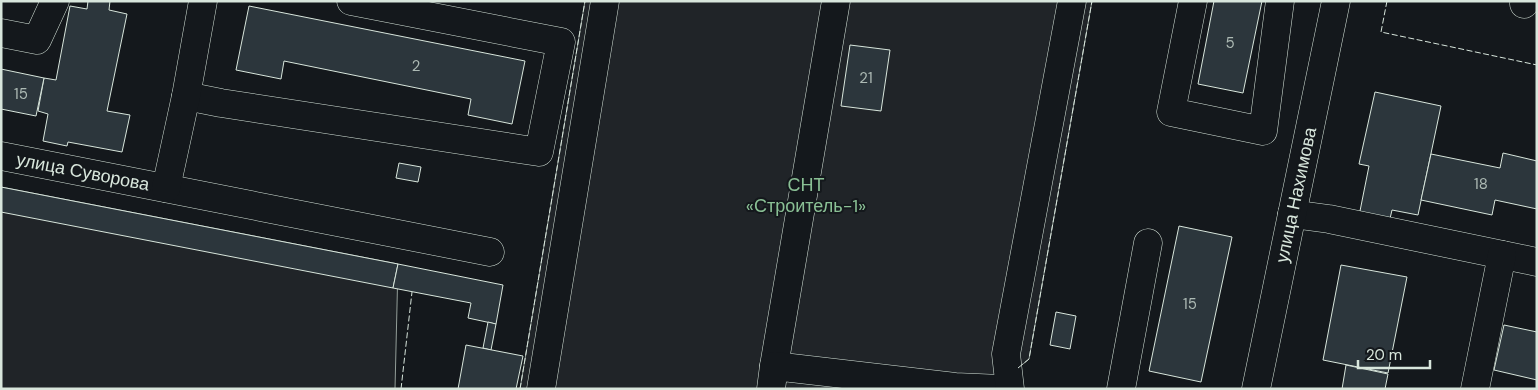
<svg xmlns="http://www.w3.org/2000/svg" width="1538" height="390" font-family="'DM Sans',sans-serif">
  <style>
    .green { fill: #202428; stroke: #939e99 }
    .building { fill: #2c363c; stroke: #d8e6dc }
    .lines { fill: none; stroke-linecap: round; stroke-linejoin: round }
    .minor-casing { stroke: #d8e6dc; stroke-width: 29 }
    .minor { stroke: #14181c; stroke-width: 28 }
    .fence { stroke: #d8e6dc; stroke-width: 1; stroke-dasharray: 6 2.5; stroke-linecap: butt }
    .labels { text-anchor: middle; dominant-baseline: central; stroke-width: 4; stroke-linejoin: round; paint-order: stroke }
    .number-label { font-size: 15px; fill: #adbab4 }
    .street-label { font-size: 18px; fill: #d8e6dc; stroke: #14181c }
    .park-label { font-size: 18px; fill: #8ac095; stroke: #14181c }
  </style>
  <rect width="100%" height="100%" fill="#14181c"/>
  <g class="green">
    <path d="M585 1H1092L1029 359 993 389H520Z"/>
    <path d="M1 187 398 264 395 389H1Z"/>
  </g>
  <g class="building">
    <path d="M88 1H110L109 10 127 14 107 111 130 115 122 152 68 142 67 146 43 141 48 114 38 111 44 78 56 80 70 6 87 9Z"/>
    <path d="M1214 1H1262L1243 93 1198 84Z"/>
    <path d="M249 6 525 61 512 124 468 115 471 99 284 61 281 79 236 70Z"/>
    <path d="M850 45 890 50 881 111 841 106Z"/>
    <path d="M1 69 44 78 36 116 1 109Z"/>
    <path d="M1375 92 1441 106 1418 215 1392 210 1389 223 1359 216 1369 166 1359 164Z"/>
    <path d="M1503 153 1537 161V209L1495 200 1492 215 1421 200 1431 154 1500 168Z"/>
    <path d="M399 163 421 167 418 182 396 178Z"/>
    <path d="M1 187 398 264 393 288 1 212Z"/>
    <path d="M1179 226 1232 237 1201 382 1149 371Z"/>
    <path d="M398 264 503 285 496 324 468 318 471 303 393 288Z"/>
    <path d="M1341 265 1407 277 1388 373 1323 360Z"/>
    <path d="M1056 312 1076 316 1070 349 1050 345Z"/>
    <path d="M488 322 496 324 491 350 483 348Z"/>
    <path d="M1504 325 1537 332V380L1494 370Z"/>
    <path d="M466 345 523 356 516 389H458Z"/>
    <path d="M1346 365 1388 374 1385 389H1342Z"/>
  </g>
  <g class="lines">
    <g class="minor-casing">
      <g id="minor">
        <path d="M1193 1 1171 112 1263 131 1280 1"/>
        <path d="M1524 4 1525 1"/>
        <path d="M1 33 37 40 55 1"/>
        <path d="M186 96 221 103 539 152 561 42 351 1"/>
        <path d="M1 156 490 252"/>
        <path d="M166 188 186 96 203 1"/>
        <path d="M1292 214 1329 219 1537 262"/>
        <path d="M774 366 836 1"/>
        <path d="M541 389 605 1"/>
        <path d="M771 389 774 366 955 387 1001 389"/>
        <path d="M1010 389 1006 354 1072 1"/>
        <path d="M1121 389 1148 243"/>
        <path d="M1256 389 1336 1"/>
        <path d="M1475 389 1502 255"/>
      </g>
    </g>
    <use href="#minor" class="minor"/>
    <g class="fence">
      <path d="M1387 1 1381 32 1537 65"/>
      <path d="M1018 368 1029 359 1092 1"/>
      <path d="M401 389 412 292"/>
      <path d="M520 389 585 1"/>
    </g>
  </g>
  <g class="labels">
    <g class="number-label">
      <text x="1230" y="43">5</text>
      <text x="416" y="66">2</text>
      <text x="866" y="78">21</text>
      <text x="21" y="94">15</text>
      <text x="1481" y="184">18</text>
      <text x="1190" y="304">15</text>
    </g>
    <g class="street-label">
      <text transform="translate(83 172) rotate(11)">улица Суворова</text>
      <text transform="translate(1296 195) rotate(-78)">улица Нахимова</text>
    </g>
    <g class="park-label">
      <text x="806" y="185">СНТ<tspan x="806" dy="21">«Строитель-1»</tspan></text>
    </g>
  </g>
  <rect width="1538" height="390" fill="none" stroke="#d8e6dc" stroke-width="5"/>
  <path d="M1358 360v8h72v-8" fill="none" stroke="#d8e6dc" stroke-width="2.5"/>
  <text x="1366" y="360" font-size="15" fill="#d8e6dc" stroke="#14181c" stroke-width="4" paint-order="stroke">20 m</text>
</svg>
